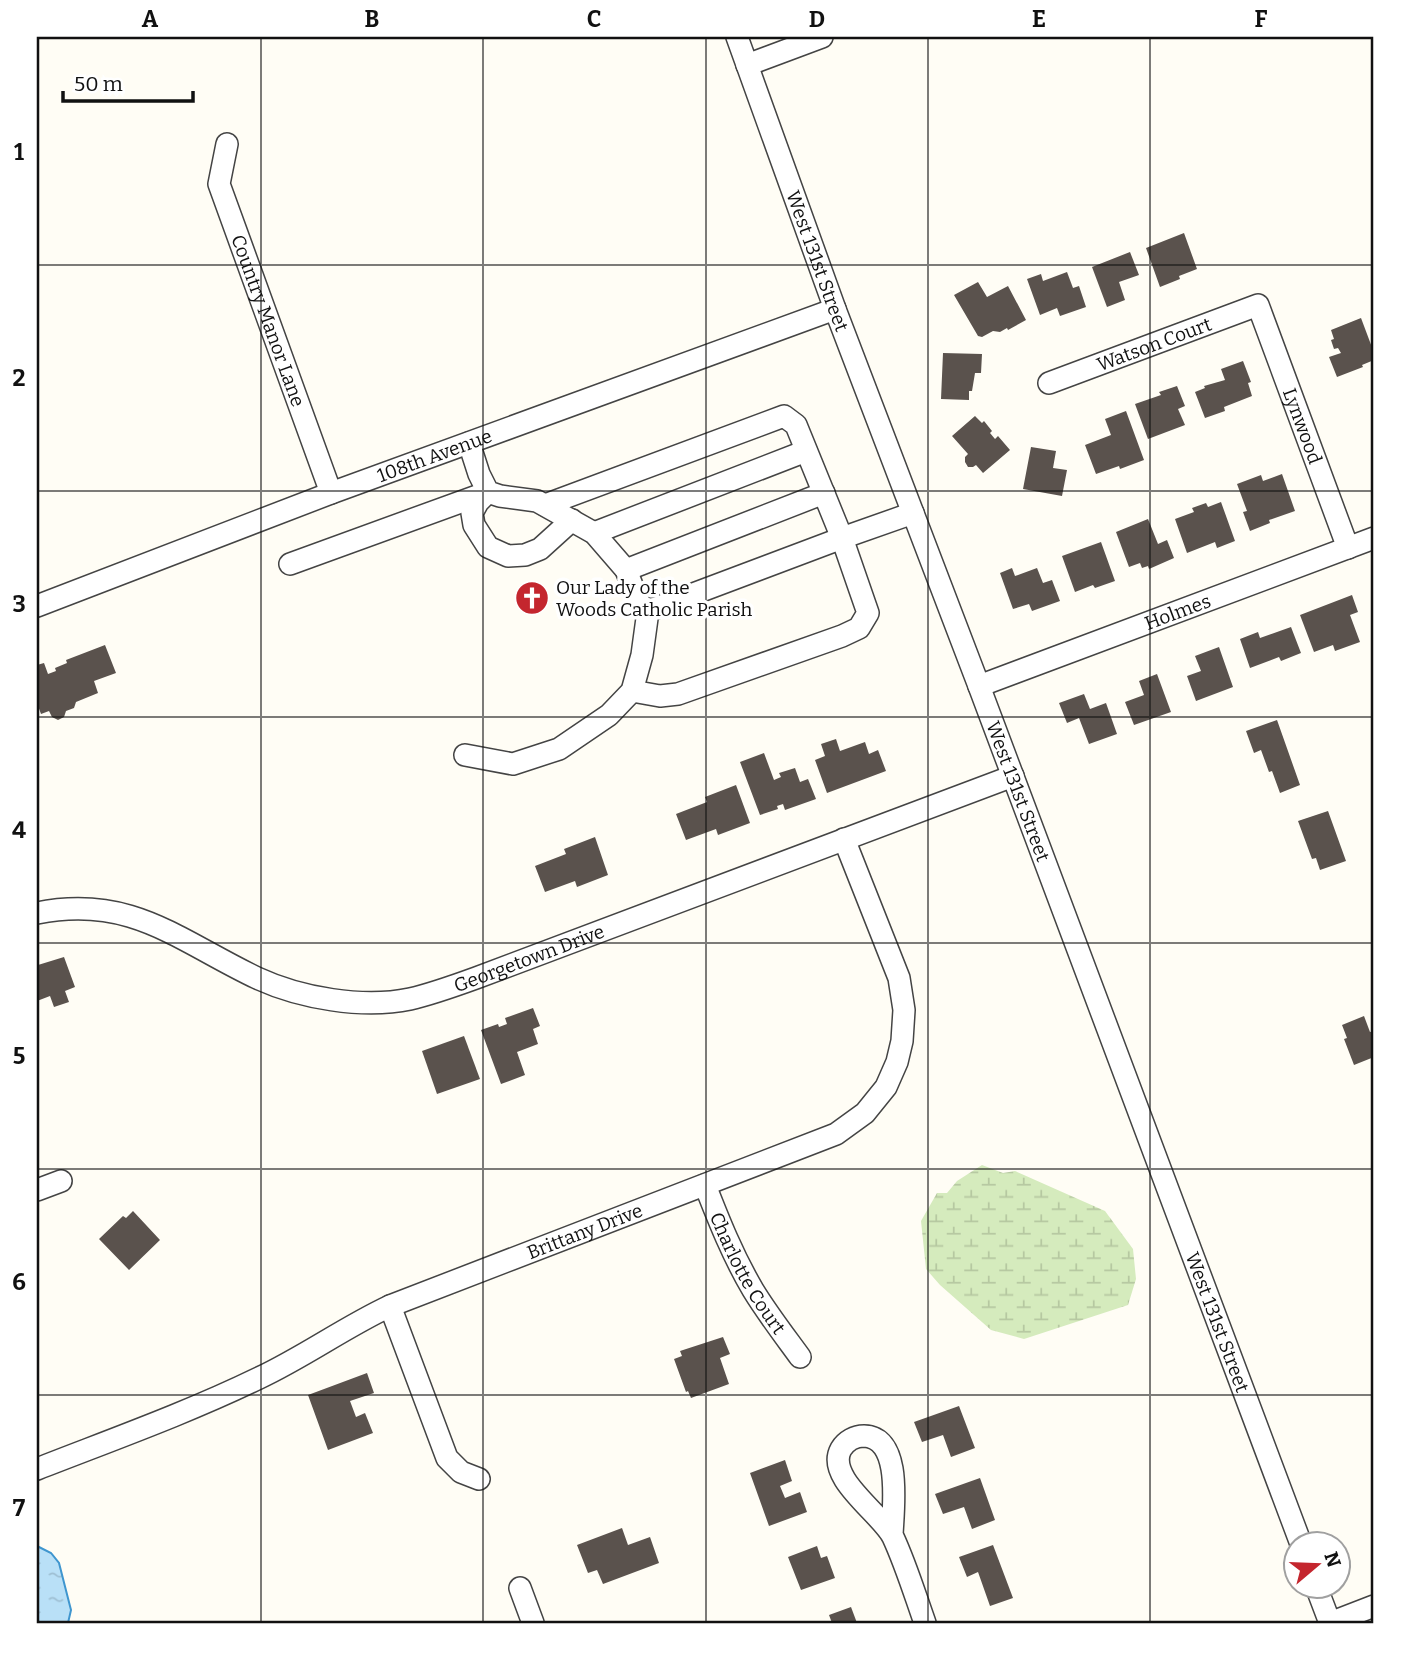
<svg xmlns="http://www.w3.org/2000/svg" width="1411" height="1660" font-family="Bitter,serif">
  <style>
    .wetland { fill: url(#wetland-marsh) }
    .water { fill: url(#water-ripples); stroke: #3f96cf; stroke-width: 2 }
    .building { fill: #5a524d }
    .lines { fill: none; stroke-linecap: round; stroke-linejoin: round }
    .minor-casing { stroke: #444; stroke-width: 24 }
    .minor { stroke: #fff; stroke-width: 21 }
    .grid { fill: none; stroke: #111; stroke-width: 2; stroke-opacity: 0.55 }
    .labels { text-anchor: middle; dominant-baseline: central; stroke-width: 7; stroke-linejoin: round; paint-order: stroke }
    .street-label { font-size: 19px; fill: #111; stroke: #fff }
    .poi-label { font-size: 19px; fill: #111; stroke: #fff; text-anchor: start }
    .neatline { fill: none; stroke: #111; stroke-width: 2.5 }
    .grid-label { font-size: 23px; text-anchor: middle; font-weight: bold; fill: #111 }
  </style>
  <defs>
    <pattern id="wetland-marsh" width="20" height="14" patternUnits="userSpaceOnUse" patternTransform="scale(1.75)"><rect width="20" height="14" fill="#d5ebbd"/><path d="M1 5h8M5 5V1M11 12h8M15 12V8" fill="none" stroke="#b6c8a1"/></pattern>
    <pattern id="water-ripples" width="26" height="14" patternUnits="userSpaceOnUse" patternTransform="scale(1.75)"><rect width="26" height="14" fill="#b9e0f7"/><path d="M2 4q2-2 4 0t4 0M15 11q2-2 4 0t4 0" fill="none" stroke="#9ebfd3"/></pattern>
  </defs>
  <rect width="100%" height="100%" fill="#fffdf5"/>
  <path class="wetland" d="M982 1165 1003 1173 1015 1171 1105 1211 1133 1249 1136 1279 1128 1305 1024 1339 991 1330 940 1285 926 1269 921 1221 937 1193H947L957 1181Z"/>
  <path class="water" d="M37 1546 51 1553 59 1563 71 1610 68 1623H37Z"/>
  <g class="building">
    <path d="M1184 233 1197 269 1179 276 1180 279 1160 287 1146 248Z"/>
    <path d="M1130 252 1139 275 1119 282 1125 300 1107 307 1092 267Z"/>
    <path d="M1067 272 1073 288 1079 286 1086 307 1060 316 1057 308 1040 315 1027 279 1041 274 1043 281Z"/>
    <path d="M978 282 987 297 1008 286 1026 320 1008 330 1007 328 1000 332 993 331 982 337 978 336 954 295Z"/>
    <path d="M1361 318 1373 350 1371 351 1374 360 1362 365 1363 367 1337 377 1329 357 1341 353 1338 348 1334 349 1331 340 1334 339 1331 330Z"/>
    <path d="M943 353 982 354 981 373H975L972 391H969V400L941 399Z"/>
    <path d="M1243 361 1251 382 1248 383 1252 396 1224 407 1225 411 1205 418 1195 392 1205 388 1204 386 1225 380 1221 369Z"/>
    <path d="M1177 386 1185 406 1178 409 1185 425 1148 439 1135 404 1161 395 1159 392Z"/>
    <path d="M1126 411 1144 460 1120 469 1119 466 1096 474 1085 445 1111 435 1105 419Z"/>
    <path d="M975 416 982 423 984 421 992 431 990 433 995 439 998 436 1010 450 983 473 976 465 973 467H968L965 462V457L968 454 952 436Z"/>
    <path d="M1031 447 1056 451 1053 468 1067 470 1062 496 1023 489Z"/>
    <path d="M1282 474 1295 511 1269 520 1270 523 1250 531 1243 512 1247 511 1237 484 1261 475 1263 481Z"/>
    <path d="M1221 502 1235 541 1217 548 1215 542 1187 553 1175 519 1194 512 1192 508 1206 503 1208 507Z"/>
    <path d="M1148 519 1158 544 1167 540 1174 558 1149 569 1148 566 1142 568 1140 563 1129 567 1116 532Z"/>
    <path d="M1101 542 1115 581 1095 588 1093 585 1075 592 1062 556Z"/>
    <path d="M1012 568 1015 576 1037 568 1043 583 1052 580 1060 601 1032 611 1029 604 1013 609 1000 573Z"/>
    <path d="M1352 595 1358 612 1350 615 1360 642 1335 651 1333 645 1314 652 1300 615Z"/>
    <path d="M1291 627 1301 653 1281 661 1279 657 1250 668 1240 639 1258 632 1260 638Z"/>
    <path d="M105 645 116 673 94 681 98 693 76 702 74 708 66 711 64 717 58 720 52 717 49 711 41 714 37 703V665L44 663 48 674 56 671 55 668 67 663 66 660Z"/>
    <path d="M1219 647 1233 687 1196 701 1187 676 1201 671 1195 656Z"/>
    <path d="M1157 674 1171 712 1134 725 1125 702 1144 695 1139 681Z"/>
    <path d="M1084 694 1090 709 1106 703 1117 734 1089 744 1079 718 1067 723 1059 703Z"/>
    <path d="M1277 720 1300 785 1280 793 1272 771 1269 772 1261 750 1254 753 1246 731Z"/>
    <path d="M836 739 840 751 865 742 869 754 878 750 886 771 827 793 815 760 825 756 821 744Z"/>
    <path d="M764 753 774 780 781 777 779 773 795 768 800 782 808 779 816 799 785 810 783 804 777 806 778 809 760 815 740 762Z"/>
    <path d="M736 785 750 823 718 835 716 829 686 840 676 814 707 802 705 797Z"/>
    <path d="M1328 811 1346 861 1320 870 1316 858 1312 859 1298 821Z"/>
    <path d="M595 837 608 875 577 887 575 881 545 892 535 866 566 854 564 849Z"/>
    <path d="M64 957 75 987 65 991 69 1002 54 1007 50 996 37 1001 38 965Z"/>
    <path d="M533 1008 540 1026 533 1029 538 1044 517 1052 525 1075 501 1084 481 1030 498 1024 499 1027 507 1024 505 1018Z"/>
    <path d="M1364 1016 1370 1032 1374 1031V1057L1354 1065 1344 1039 1347 1038 1342 1025Z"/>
    <path d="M464 1036 480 1079 437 1094 422 1051Z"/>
    <path d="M133 1211 160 1240 129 1270 99 1239 123 1216 126 1218Z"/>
    <path d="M723 1337 730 1354 720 1358 729 1384 691 1398 688 1391 686 1392 674 1359 682 1356 680 1351Z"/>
    <path d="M367 1373 374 1393 350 1401 356 1417 365 1413 373 1433 328 1450 308 1395Z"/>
    <path d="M959 1406 975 1448 951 1457 943 1435 922 1442 914 1422Z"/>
    <path d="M785 1460 792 1481 780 1486 785 1498 800 1492 807 1512 769 1526 750 1473Z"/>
    <path d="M980 1478 995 1520 972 1529 964 1507 943 1514 935 1494Z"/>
    <path d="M622 1528 628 1545 650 1537 659 1563 603 1584 597 1570 588 1573 577 1545Z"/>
    <path d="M993 1545 1013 1598 990 1606 978 1572 967 1577 959 1557Z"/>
    <path d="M817 1546 821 1558 827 1556 835 1578 801 1590 788 1557Z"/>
    <path d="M851 1607 857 1623H832L829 1615Z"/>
  </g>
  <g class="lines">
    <g class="minor-casing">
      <g id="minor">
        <path id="s1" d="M737 37 835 309 979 686 1301 1544"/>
        <path d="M747 65 822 37"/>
        <path id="s2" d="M227 144 219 184 331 493"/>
        <path id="s3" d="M1049 383 1258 305 1348 548"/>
        <path d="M469 443 479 474 488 492 500 496 537 501 594 533 626 570 639 603 648 611 842 538 913 513"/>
        <path d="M488 492 478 502 472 513 474 525 488 547 508 556 525 555 540 549 572 520"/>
        <path d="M545 505 784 416 796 425 842 538 868 613 859 628 842 636 678 694 660 696 632 691"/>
        <path d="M594 533 806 451"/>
        <path d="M290 564 488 492"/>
        <path d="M626 570 824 493"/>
        <path id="s4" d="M37 606 331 493 835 309"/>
        <path id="s5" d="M979 686 1374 538"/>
        <path d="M465 755 513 764 559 749 609 715 632 691 642 655 648 611"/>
        <path id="s6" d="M37 913C131 894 179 941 257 978 300 998 363 1009 410 999 432 994 454 986 476 978L1013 776"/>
        <path id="s7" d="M705 1185C719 1221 733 1256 753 1290 767 1313 784 1335 800 1357"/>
        <path d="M37 1190 61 1181"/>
        <path d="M390 1306 447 1458 461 1472 479 1479"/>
        <path id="s8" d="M37 1469C111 1440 187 1413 259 1378 304 1357 345 1327 390 1306L836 1134 865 1113 886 1087 897 1062 902 1041 904 1010 899 978 844 839"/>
        <path d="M892 1535C893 1509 903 1437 864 1436 855 1436 846 1441 841 1449 825 1478 882 1514 893 1537 906 1565 915 1595 925 1623"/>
        <path d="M1316 1586 1330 1623"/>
        <path d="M520 1588 533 1623"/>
        <path d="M1330 1623 1374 1606"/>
      </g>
    </g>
    <use href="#minor" class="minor"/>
  </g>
  <path class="grid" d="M261 37V1623M483 37V1623M706 37V1623M928 37V1623M1150 37V1623M37 265H1374M37 491H1374M37 717H1374M37 943H1374M37 1169H1374M37 1395H1374"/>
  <defs>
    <g id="church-disc" transform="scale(1.75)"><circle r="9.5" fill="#c4262e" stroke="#fff"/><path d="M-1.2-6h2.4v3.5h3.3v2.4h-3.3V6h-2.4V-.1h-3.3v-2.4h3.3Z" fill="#fff"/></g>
  </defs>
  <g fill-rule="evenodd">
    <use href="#church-disc" x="532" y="598"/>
  </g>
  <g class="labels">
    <g class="street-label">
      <text stroke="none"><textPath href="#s1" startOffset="238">West 131st Street</textPath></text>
      <text stroke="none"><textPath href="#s2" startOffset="186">Country Manor Lane</textPath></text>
      <text stroke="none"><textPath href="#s3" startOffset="112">Watson Court</textPath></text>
      <text stroke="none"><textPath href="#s3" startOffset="352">Lynwood</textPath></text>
      <text stroke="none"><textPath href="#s4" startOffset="425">108th Avenue</textPath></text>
      <text stroke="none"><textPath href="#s5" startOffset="212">Holmes</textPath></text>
      <text stroke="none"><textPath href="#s1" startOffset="805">West 131st Street</textPath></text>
      <text stroke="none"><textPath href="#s6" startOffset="518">Georgetown Drive</textPath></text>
      <text stroke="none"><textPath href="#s8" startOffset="598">Brittany Drive</textPath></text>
      <text stroke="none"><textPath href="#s7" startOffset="98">Charlotte Court</textPath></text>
      <text stroke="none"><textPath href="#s1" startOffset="1372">West 131st Street</textPath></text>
    </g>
    <g class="poi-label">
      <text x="556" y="587">Our Lady of the<tspan x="556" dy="22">Woods Catholic Parish</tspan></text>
    </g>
  </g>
  <rect width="1411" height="1660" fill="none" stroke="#ffffff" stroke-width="77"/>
  <g transform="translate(1317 1565) rotate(71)"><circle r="33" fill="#ffffff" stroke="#a0a0a0" stroke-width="2"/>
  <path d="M0-5L12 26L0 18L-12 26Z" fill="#c4262e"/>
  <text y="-10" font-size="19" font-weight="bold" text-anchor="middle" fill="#111111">N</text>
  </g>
  <path d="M63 91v10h130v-10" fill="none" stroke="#111111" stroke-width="3.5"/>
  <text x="74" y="91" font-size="21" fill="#111111" stroke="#ffffff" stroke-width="5" paint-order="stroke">50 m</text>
  <rect x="38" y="38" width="1334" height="1584" class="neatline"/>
  <g class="grid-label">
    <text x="150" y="27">A</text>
    <text x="372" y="27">B</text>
    <text x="594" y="27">C</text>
    <text x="817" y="27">D</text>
    <text x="1039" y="27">E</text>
    <text x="1261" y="27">F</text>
    <text x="19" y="160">1</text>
    <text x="19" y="386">2</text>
    <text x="19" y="612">3</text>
    <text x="19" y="838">4</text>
    <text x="19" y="1064">5</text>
    <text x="19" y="1290">6</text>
    <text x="19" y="1516">7</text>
  </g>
</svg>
